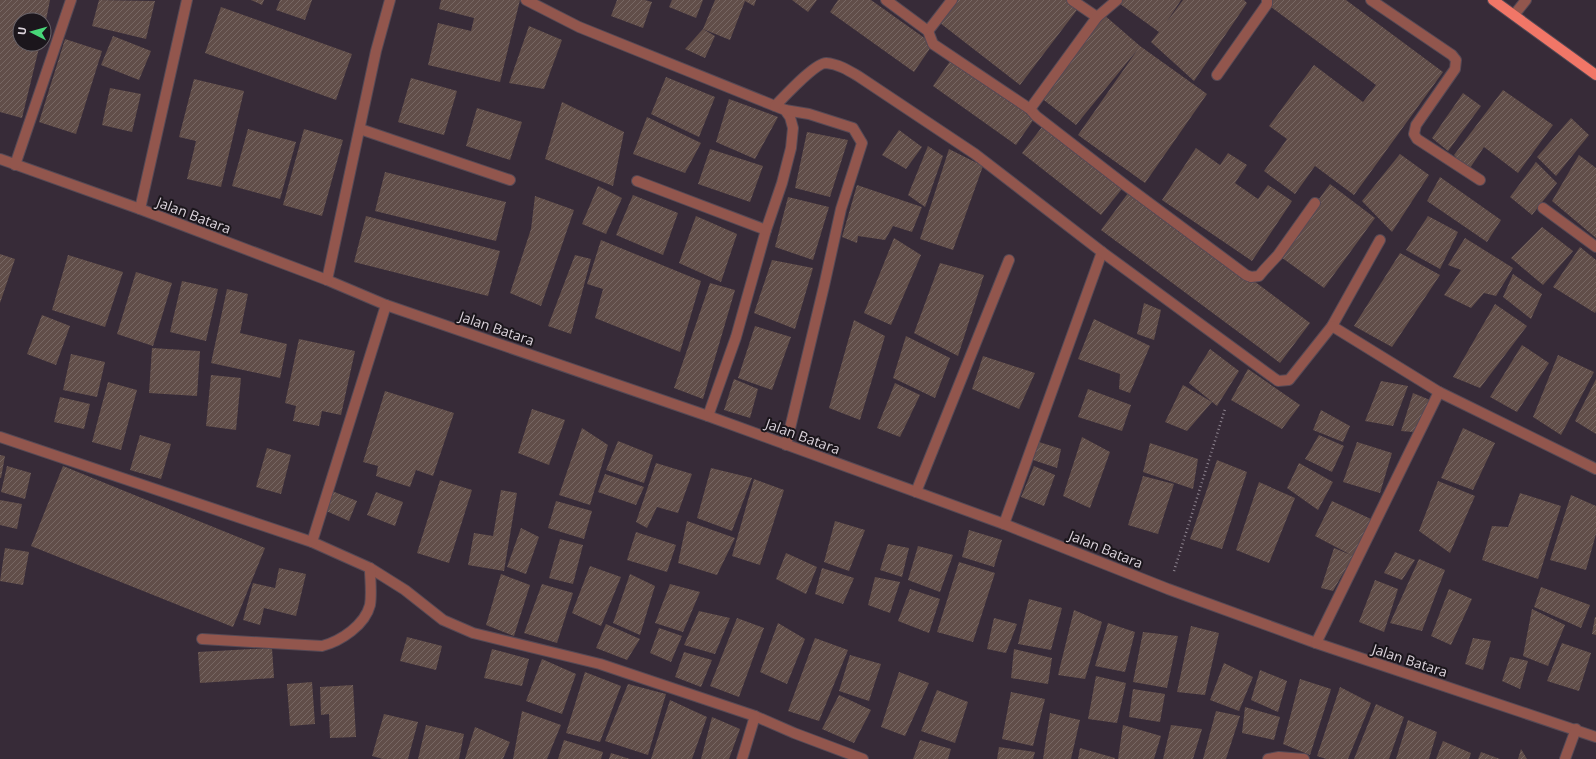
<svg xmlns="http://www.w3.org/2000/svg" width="1596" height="759" font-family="'Open Sans',sans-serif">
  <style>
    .building { fill: url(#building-hatch) }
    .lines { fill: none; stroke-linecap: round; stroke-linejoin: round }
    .minor-casing { stroke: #554955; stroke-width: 12 }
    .major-casing { stroke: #554955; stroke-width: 12 }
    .path { stroke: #908691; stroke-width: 2.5; stroke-dasharray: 1 3; stroke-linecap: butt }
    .minor { stroke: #92564d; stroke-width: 10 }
    .major { stroke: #f17667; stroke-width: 10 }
    .labels { text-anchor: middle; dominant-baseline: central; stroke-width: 4; stroke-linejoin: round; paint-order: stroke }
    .street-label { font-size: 14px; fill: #dbd3db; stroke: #1b161c }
  </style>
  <defs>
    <pattern id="building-hatch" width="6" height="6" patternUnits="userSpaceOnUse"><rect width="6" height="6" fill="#614e49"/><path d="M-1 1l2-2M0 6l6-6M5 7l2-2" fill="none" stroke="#776763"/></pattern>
  </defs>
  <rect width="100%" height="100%" fill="#372b38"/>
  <g class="building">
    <path d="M0 0H50L45 25 44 20H20V44H40L22 118 0 112Z"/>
    <path d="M99 0 155 1 146 39 92 26Z"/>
    <path d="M251 0H264L262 5Z"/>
    <path d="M280 0H312L305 20 276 10Z"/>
    <path d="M441 0H520L500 82 428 65 438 23 471 31 474 18 439 9Z"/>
    <path d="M617 0H645L652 2 643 28 611 16Z"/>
    <path d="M672 0H703L696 18 669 7Z"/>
    <path d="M715 0H756L754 6 745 1 730 40 703 29 715 36 705 58 685 49 703 29Z"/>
    <path d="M792 0H817L808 12Z"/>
    <path d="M838 0H871L933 44 914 72 830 12Z"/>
    <path d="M956 0H1072L1080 6 1020 85 940 23Z"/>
    <path d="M1117 0H1181L1166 23 1183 0H1244L1247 3 1194 81 1151 42 1159 32 1116 1Z"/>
    <path d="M1271 0H1346L1443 72 1354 195 1315 166 1295 194 1264 171 1287 139 1269 126 1314 65 1363 102 1376 85 1267 4Z"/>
    <path d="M221 7 352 54 336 100 205 53Z"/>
    <path d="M1103 14 1140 46 1207 94 1145 183 1078 135 1138 49 1076 125 1040 97Z"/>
    <path d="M529 26 562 40 544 89 509 83Z"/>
    <path d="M113 36 151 51 139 80 101 65Z"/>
    <path d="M65 39 102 51 76 134 39 122Z"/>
    <path d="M953 57 1036 116 1016 145 933 86Z"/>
    <path d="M666 77 715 97 699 137 651 114Z"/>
    <path d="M411 78 457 91 444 135 398 122Z"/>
    <path d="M194 79 244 91 221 187 187 179 196 141 179 137Z"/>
    <path d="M110 88 141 94 132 132 102 125Z"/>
    <path d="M1503 90 1553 125 1518 173 1484 147 1468 171 1454 155Z"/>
    <path d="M1463 93 1481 106 1448 151 1432 138Z"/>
    <path d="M729 99 778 117 755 159 716 142Z"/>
    <path d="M562 102 624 132 613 186 545 159Z"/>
    <path d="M477 108 522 122 510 160 466 146Z"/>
    <path d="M647 117 701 143 685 173 633 154Z"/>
    <path d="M1571 118 1589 135 1556 176 1537 157Z"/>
    <path d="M1045 123 1125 185 1101 215 1022 153Z"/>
    <path d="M248 129 296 142 280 199 232 186Z"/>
    <path d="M304 129 343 140 322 216 283 205Z"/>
    <path d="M899 130 922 147 906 169 882 155Z"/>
    <path d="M807 132 848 140 830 197 795 188Z"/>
    <path d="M928 146 943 156 925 207 908 195Z"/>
    <path d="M1196 148 1220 165 1228 153 1247 165 1235 183 1258 199 1268 185 1292 201 1252 261 1162 200Z"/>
    <path d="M710 149 763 166 750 202 698 184Z"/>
    <path d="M949 149 983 166 953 250 920 239Z"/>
    <path d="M1400 154 1429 175 1392 232 1362 201Z"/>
    <path d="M1579 155 1596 168V238L1552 201Z"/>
    <path d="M1536 162 1557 183 1532 215 1510 197Z"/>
    <path d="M385 172 506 202 496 241 375 211Z"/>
    <path d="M1440 177 1501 220 1487 242 1427 201Z"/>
    <path d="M1330 184 1375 218 1324 288 1278 255Z"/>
    <path d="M857 185 922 207 912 232 893 226 885 240 858 236 857 243 842 237Z"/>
    <path d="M598 186 622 198 606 234 582 224Z"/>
    <path d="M1131 189 1310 323 1280 363 1101 230Z"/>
    <path d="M633 195 678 213 663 255 616 235Z"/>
    <path d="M535 196 574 210 541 306 510 293 531 229Z"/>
    <path d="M788 197 829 207 813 260 775 247Z"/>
    <path d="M366 216 500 251 488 296 354 262Z"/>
    <path d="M696 216 737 234 721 282 679 263Z"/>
    <path d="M1428 216 1458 232 1440 269 1406 250Z"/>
    <path d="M1542 227 1573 251 1543 285 1511 258Z"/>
    <path d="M894 238 921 255 891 325 864 313Z"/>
    <path d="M1465 238 1513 268 1496 296 1484 293 1471 308 1444 295 1461 270 1448 265Z"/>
    <path d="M601 240 701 281 680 352 595 318 603 289 587 284Z"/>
    <path d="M1580 247 1596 260V311L1595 313 1553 287Z"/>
    <path d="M1400 253 1440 275 1392 347 1354 326Z"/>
    <path d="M0 254 15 259 0 303Z"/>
    <path d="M68 255 123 272 105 327 52 310Z"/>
    <path d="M575 255 591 259 571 334 548 326Z"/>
    <path d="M772 260 813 268 795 329 754 313Z"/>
    <path d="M940 263 984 275 958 356 914 333Z"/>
    <path d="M136 272 172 283 153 346 117 334Z"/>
    <path d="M1513 274 1542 294 1531 319 1503 297Z"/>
    <path d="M182 281 218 289 206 341 170 332Z"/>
    <path d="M710 283 735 290 703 399 674 388Z"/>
    <path d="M227 289 248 294 240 333 287 344 280 378 211 363Z"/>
    <path d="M1144 303 1161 310 1154 340 1137 334Z"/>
    <path d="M1495 304 1527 326 1480 388 1453 377Z"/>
    <path d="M42 315 70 326 56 365 27 354Z"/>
    <path d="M1094 319 1150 346 1130 393 1119 389 1120 374 1078 359Z"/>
    <path d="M854 320 885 336 860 420 829 408Z"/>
    <path d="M755 326 791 337 772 390 738 378Z"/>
    <path d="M906 336 950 358 935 398 893 378Z"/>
    <path d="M299 339 355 351 341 415 322 411 319 426 293 421 296 406 285 403Z"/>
    <path d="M1522 345 1549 363 1517 412 1490 397Z"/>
    <path d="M152 348 200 351 197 396 149 393Z"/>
    <path d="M1210 349 1239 371 1217 406 1189 383Z"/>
    <path d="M71 354 105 362 97 397 63 390Z"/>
    <path d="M1558 355 1594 372 1561 435 1533 417Z"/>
    <path d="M983 356 1035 373 1019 409 972 389Z"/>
    <path d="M1248 369 1300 405 1282 429 1231 400Z"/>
    <path d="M211 375 241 378 236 430 206 426Z"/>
    <path d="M734 379 758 389 750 418 724 410Z"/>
    <path d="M1596 379V434L1575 421Z"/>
    <path d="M1381 381 1408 386 1393 426 1365 421Z"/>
    <path d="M108 382 137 390 121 450 92 442Z"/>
    <path d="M895 383 920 395 900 437 877 428Z"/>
    <path d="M1183 385 1212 402 1187 431 1165 422Z"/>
    <path d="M1088 389 1131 405 1122 431 1078 417Z"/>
    <path d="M385 391 454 413 433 476 416 470 410 487 376 476 378 466 363 462Z"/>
    <path d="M1413 393 1430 400 1413 432 1401 431Z"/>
    <path d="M60 397 90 404 84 429 54 422Z"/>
    <path d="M532 409 565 420 549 465 518 453Z"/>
    <path d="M1321 410 1350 426 1343 442 1313 430Z"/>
    <path d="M582 428 608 445 590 505 559 495Z"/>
    <path d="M1463 428 1495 443 1473 490 1441 478Z"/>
    <path d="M140 435 171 444 161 479 130 470Z"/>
    <path d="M1319 435 1344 446 1332 472 1305 459Z"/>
    <path d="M1082 437 1110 452 1090 508 1063 496Z"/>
    <path d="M618 441 653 455 644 483 606 470Z"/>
    <path d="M1039 442 1061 449 1057 468 1033 460Z"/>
    <path d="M1357 442 1392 453 1380 493 1343 482Z"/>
    <path d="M1150 443 1198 459 1193 489 1143 472Z"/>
    <path d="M267 448 291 455 281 494 256 487Z"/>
    <path d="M0 455 5 456 1 478H0Z"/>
    <path d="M1217 460 1247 472 1222 549 1190 539Z"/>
    <path d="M656 463 692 474 678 513 657 507 647 528 636 522Z"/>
    <path d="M1299 463 1333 482 1318 510 1287 488Z"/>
    <path d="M7 466 31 473 25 499 1 492Z"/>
    <path d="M63 466 265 548 233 627 31 546Z"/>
    <path d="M1034 466 1055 475 1044 506 1021 497Z"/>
    <path d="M711 468 752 478 732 531 697 518Z"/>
    <path d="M605 474 644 487 636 505 598 492Z"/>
    <path d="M1143 476 1174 484 1158 534 1128 525Z"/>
    <path d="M754 479 784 490 760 565 732 556Z"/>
    <path d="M440 480 472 490 449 563 417 553Z"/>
    <path d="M1438 481 1475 496 1450 553 1419 531Z"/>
    <path d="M1259 482 1295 498 1269 563 1236 550Z"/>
    <path d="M501 490 517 493 504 571 468 565 474 533 493 536Z"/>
    <path d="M332 491 357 501 349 521 324 510Z"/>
    <path d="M376 492 403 502 395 526 367 515Z"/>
    <path d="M1520 493 1561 506 1538 579 1482 560 1492 526 1508 527Z"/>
    <path d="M1571 495 1596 506V534L1586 570 1550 560Z"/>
    <path d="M0 500 22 504 17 529 0 525Z"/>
    <path d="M556 501 592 511 584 539 548 528Z"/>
    <path d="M1332 501 1371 519 1353 556 1333 591 1321 588 1334 548 1351 555 1315 536Z"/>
    <path d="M687 521 735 538 717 575 678 563Z"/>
    <path d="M835 521 865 530 849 571 824 562Z"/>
    <path d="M521 528 539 537 526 574 507 567Z"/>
    <path d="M969 530 1002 540 994 567 962 557Z"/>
    <path d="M636 532 676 545 667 572 627 560Z"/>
    <path d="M560 539 583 545 573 584 549 578Z"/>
    <path d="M888 544 909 548 902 577 880 570Z"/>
    <path d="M918 546 953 555 940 592 908 580Z"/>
    <path d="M5 548 29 552 23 585 0 581Z"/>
    <path d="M1395 552 1415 560 1402 580 1384 573Z"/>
    <path d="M786 553 817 567 806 594 776 579Z"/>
    <path d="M1419 559 1445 570 1422 631 1390 623Z"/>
    <path d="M959 562 995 573 973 642 937 632Z"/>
    <path d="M590 566 621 577 601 626 572 613Z"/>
    <path d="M279 568 306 574 296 616 264 608 260 625 243 620 253 583 275 588Z"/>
    <path d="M822 568 854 578 843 604 815 594Z"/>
    <path d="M501 574 530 585 514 636 486 625Z"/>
    <path d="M630 574 655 586 640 635 613 623Z"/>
    <path d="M875 577 900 582 890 613 868 605Z"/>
    <path d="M1375 580 1398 589 1384 632 1359 622Z"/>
    <path d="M542 584 573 593 557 643 524 633Z"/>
    <path d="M670 584 700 592 683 632 655 623Z"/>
    <path d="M1541 587 1590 605 1581 628 1534 607Z"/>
    <path d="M910 589 940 599 929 633 898 621Z"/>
    <path d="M1449 589 1472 599 1451 645 1431 636Z"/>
    <path d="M1029 599 1062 608 1051 650 1018 644Z"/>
    <path d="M1532 609 1565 625 1548 666 1523 656Z"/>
    <path d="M1074 610 1102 622 1085 679 1058 675Z"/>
    <path d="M699 611 730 618 715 654 684 645Z"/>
    <path d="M1595 617H1596V635L1592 634Z"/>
    <path d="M737 618 764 628 739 697 710 686Z"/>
    <path d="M994 618 1017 624 1006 653 987 649Z"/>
    <path d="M778 623 805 639 787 684 760 672Z"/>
    <path d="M1108 623 1135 632 1125 672 1095 666Z"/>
    <path d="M606 624 640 639 627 660 596 648Z"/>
    <path d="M1191 626 1219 633 1205 695 1177 692Z"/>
    <path d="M659 628 682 636 671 662 650 653Z"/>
    <path d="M1143 632 1178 636 1167 688 1133 682Z"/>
    <path d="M407 637 442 646 436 670 400 661Z"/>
    <path d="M815 638 848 650 819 721 788 711Z"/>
    <path d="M1473 638 1491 641 1483 670 1465 664Z"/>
    <path d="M1562 643 1591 653 1579 691 1547 681Z"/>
    <path d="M272 648 274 678 200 683 198 652Z"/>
    <path d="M492 649 529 659 522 686 484 678Z"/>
    <path d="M1014 649 1052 658 1048 684 1011 678Z"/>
    <path d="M684 652 712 660 701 687 675 677Z"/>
    <path d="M850 655 881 664 869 701 839 691Z"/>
    <path d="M1510 657 1528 661 1520 689 1502 681Z"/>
    <path d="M542 659 576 674 562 714 526 701Z"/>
    <path d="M1224 663 1253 677 1239 711 1210 700Z"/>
    <path d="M1260 670 1287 681 1278 712 1251 700Z"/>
    <path d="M585 672 621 686 600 742 566 733Z"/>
    <path d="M899 672 929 683 905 736 881 727Z"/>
    <path d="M1096 676 1126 683 1117 723 1088 719Z"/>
    <path d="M1300 679 1331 689 1310 755 1283 744Z"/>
    <path d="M312 682 315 724 290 726 287 684Z"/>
    <path d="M628 684 666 694 648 755 605 741Z"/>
    <path d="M353 685 356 737 330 738 329 714 321 715 320 687Z"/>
    <path d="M1340 687 1371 703 1348 759H1326L1317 756Z"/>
    <path d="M1133 689 1165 694 1160 722 1129 717Z"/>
    <path d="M937 690 968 702 955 743 921 731Z"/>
    <path d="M1011 692 1045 699 1033 746 1002 739Z"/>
    <path d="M839 695 871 710 854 743 822 729Z"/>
    <path d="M670 700 707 717 692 759H651Z"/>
    <path d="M1376 704 1404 717 1389 759H1354Z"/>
    <path d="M1245 707 1280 717 1274 740 1242 733Z"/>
    <path d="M522 711 561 725 547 759H513Z"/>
    <path d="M1216 711 1240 716 1226 759H1203Z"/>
    <path d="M1050 713 1080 720 1071 759H1043Z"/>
    <path d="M384 714 418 722 408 759H383L372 756Z"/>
    <path d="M712 717 740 729 729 759H701Z"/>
    <path d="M1408 720 1437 732 1429 759H1396Z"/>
    <path d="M426 725 464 734 459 759H418Z"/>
    <path d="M1123 725 1161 736 1154 759H1118Z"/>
    <path d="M1171 725 1202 729 1193 759H1163Z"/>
    <path d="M475 727 510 742 503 759H465Z"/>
    <path d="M564 740 603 752 601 759H558Z"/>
    <path d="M920 740 951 749 948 759H913Z"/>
    <path d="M1443 741 1471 753 1469 759H1436Z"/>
    <path d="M999 747 1035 752 1033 759H997Z"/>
    <path d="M1080 748 1115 758V759H1078Z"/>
    <path d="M1521 749 1527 759H1518Z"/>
    <path d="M1481 752 1500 759H1478Z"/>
    <path d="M611 753 630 759H609Z"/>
  </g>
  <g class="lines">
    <g class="minor-casing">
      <g id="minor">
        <path d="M526 0 579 27 775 106 785 110 790 117 793 128 791 148 782 183 766 230 736 337 708 416"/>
        <path d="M886 0 928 31 933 44 1030 109 1036 116 1125 185 1246 275 1251 277 1259 276 1264 270 1278 255 1315 203"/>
        <path d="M1072 0 1097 17"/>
        <path d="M1371 0 1452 55 1456 60 1455 69 1416 125 1414 134 1417 139 1480 180"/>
        <path d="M1514 15 1526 0"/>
        <path d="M928 31 952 0"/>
        <path d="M1217 75 1267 4V0"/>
        <path d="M775 106C784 97 815 63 826 63 838 64 848 70 858 76L975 154 1102 252 1004 524"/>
        <path d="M1030 109 1097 17 1117 0"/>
        <path d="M785 110 809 114 853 128 862 143 841 209 824 286 786 445"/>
        <path d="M360 129 510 180"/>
        <path d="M0 159 140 209 327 280 386 305 708 416 1004 524 1168 589 1316 643 1596 737"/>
        <path d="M15 165 71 0"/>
        <path d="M637 181 766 230"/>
        <path d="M1543 208 1596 247"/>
        <path d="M140 209 187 0"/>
        <path d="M1102 252 1278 381 1289 380 1332 326 1380 240"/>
        <path d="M327 280 376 51 390 0"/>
        <path d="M1332 326 1439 392"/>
        <path d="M0 437 312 542 370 568 405 590 443 620 473 633 600 664 755 716 794 733 863 759"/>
        <path d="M916 492 1009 260"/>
        <path d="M312 542 386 305"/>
        <path d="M202 639 322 646C341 641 365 625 370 605 372 593 370 579 370 568"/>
        <path d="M1316 643 1439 392 1596 469"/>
        <path d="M742 759 755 716"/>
        <path d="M1268 759 1279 757 1304 759"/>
        <path d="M1565 759 1576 729"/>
      </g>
    </g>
    <g class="major-casing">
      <path id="major" d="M1493 0 1596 75"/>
    </g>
    <path class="path" d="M1174 571 1225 409"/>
    <use href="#minor" class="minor"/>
    <use href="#major" class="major"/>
  </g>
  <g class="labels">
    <g class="street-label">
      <text transform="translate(194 215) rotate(21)">Jalan Batara</text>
      <text transform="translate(497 328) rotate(19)">Jalan Batara</text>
      <text transform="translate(803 436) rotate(20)">Jalan Batara</text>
      <text transform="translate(1106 549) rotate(22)">Jalan Batara</text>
      <text transform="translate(1410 660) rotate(18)">Jalan Batara</text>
    </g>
  </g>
  <g transform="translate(32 32) rotate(276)"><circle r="19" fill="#1b161c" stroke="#686268"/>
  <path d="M0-3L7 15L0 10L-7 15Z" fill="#48d779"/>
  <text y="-6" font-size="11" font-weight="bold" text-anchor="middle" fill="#dbd3db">U</text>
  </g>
</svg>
